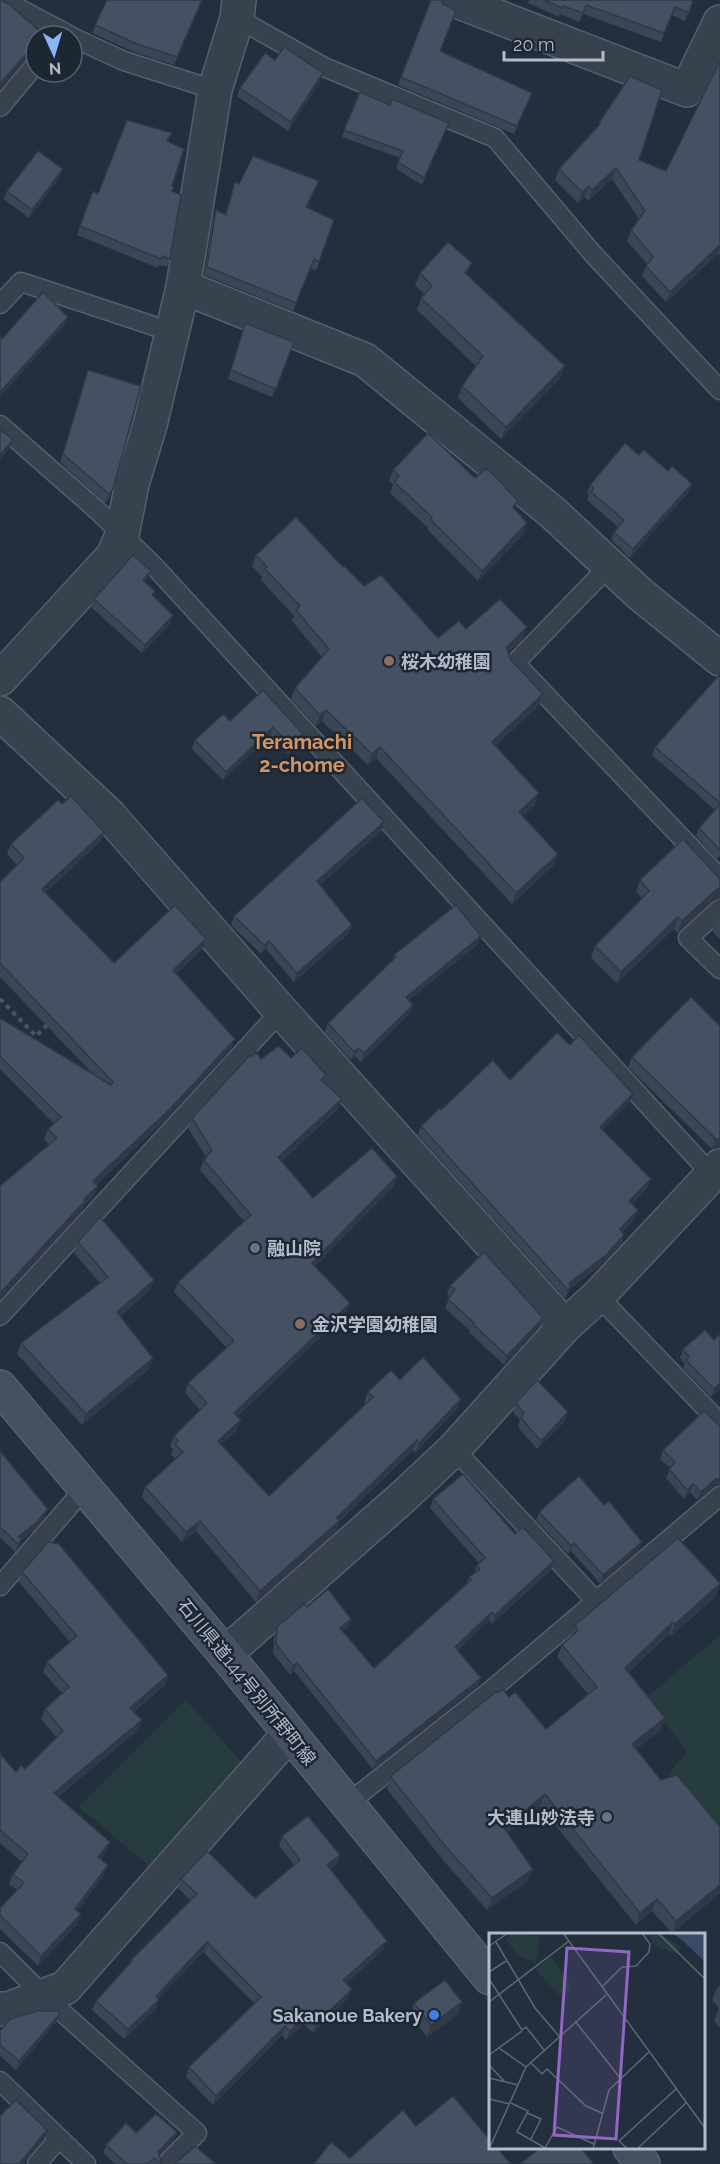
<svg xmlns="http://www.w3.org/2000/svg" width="720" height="2164" font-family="Raleway,'Noto Sans JP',sans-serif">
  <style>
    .green { fill: #263c3f }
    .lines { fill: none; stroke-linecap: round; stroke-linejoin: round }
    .lane-casing { stroke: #565f6c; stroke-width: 21 }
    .street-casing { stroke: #565f6c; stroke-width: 36 }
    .secondary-casing { stroke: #565f6c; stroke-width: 36 }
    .path { stroke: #44595c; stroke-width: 4; stroke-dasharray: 4.5 4.5; stroke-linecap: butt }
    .lane { stroke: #38414e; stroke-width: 18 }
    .street { stroke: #38414e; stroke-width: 33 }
    .secondary { stroke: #465061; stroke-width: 33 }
    .wall { fill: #3b4654 }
    .shaded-wall { fill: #303945 }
    .building { fill: #455162; stroke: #303945; stroke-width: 1.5 }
    .education-dot { fill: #8d6e63; stroke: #1d2633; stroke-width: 2 }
    .worship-dot { fill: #6b7280; stroke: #1d2633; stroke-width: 2 }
    .shop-dot { fill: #3f7fe0; stroke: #1d2633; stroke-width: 2 }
    .labels { text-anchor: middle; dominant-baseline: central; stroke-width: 5; stroke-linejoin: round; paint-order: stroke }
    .poi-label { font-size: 18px; font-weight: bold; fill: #b4bcc9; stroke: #1d2633; text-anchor: start }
    .street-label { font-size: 18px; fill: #b4bcc9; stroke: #1d2633 }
    .neighbourhood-label { font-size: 20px; font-weight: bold; fill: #d59563; stroke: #1d2633 }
    .inset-road { fill: none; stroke: #5e6776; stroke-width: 1.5 }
    .view { fill: #9266c3; fill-opacity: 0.15; stroke: #9266c3; stroke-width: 3 }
    .inset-edge { fill: none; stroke: #b4bcc9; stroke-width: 3 }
  </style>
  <rect width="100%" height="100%" fill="#242f3e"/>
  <g class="green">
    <path d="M720 1635V1833L669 1774 687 1751 646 1698Z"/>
    <path d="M186 1700 245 1766 155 1871 79 1807Z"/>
  </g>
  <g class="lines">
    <g class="lane-casing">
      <g id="lane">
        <path d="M3 0 71 36"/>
        <path d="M237 18 324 67 495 138 593 254 720 390"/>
        <path d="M72 37 124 61 215 90"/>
        <path d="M0 107 36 64"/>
        <path d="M0 304 21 282 172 332"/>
        <path d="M0 425 98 511 155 567 712 1175"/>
        <path d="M610 565 515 663 720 878"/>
        <path d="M720 909 688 938 720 969"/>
        <path d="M598 1296 720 1423"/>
        <path d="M0 1316 281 1011"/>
        <path d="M454 1449 596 1601"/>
        <path d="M0 1586 86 1487"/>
        <path d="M347 1804 490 1691 720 1496"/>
        <path d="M0 1952 44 1996 197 2133 166 2164"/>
        <path d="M0 2081 86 2164"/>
        <path d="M37 2164 59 2138"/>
      </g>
    </g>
    <g class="street-casing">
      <g id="street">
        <path d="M454 0 687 90 720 22"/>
        <path d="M183 287 365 360 552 512 640 594 720 659"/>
        <path d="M0 679 113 556 122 535 132 484 150 425 183 287 215 90 237 18 239 0"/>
        <path d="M0 713 109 815 281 1011 565 1326"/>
        <path d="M225 1654 404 1496 454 1449 565 1326 598 1296 720 1166"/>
        <path d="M0 2009H8L65 1988 289 1734"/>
      </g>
    </g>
    <g class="secondary-casing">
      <g id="secondary">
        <path d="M0 1387 225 1654 490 1978"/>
        <path d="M630 2148 643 2164"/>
      </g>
    </g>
    <path class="path" d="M0 999 36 1036 48 1024"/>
    <use href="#lane" class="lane"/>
    <use href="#street" class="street"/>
    <use href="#secondary" class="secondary"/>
  </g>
  <g class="wall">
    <path d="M107 0H203L174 65 134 52 92 33Z"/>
    <path d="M431 0 441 52 532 93 514 134 398 85Z"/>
    <path d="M529 0H693L685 21 672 15 661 42 583 14 579 22 560 14 559 17 528 3Z"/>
    <path d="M720 61V256L718 254 666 302 642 276 647 264 627 241 631 230 639 219 612 179 588 201 585 197 578 203 555 180 559 169 598 127 599 123 639 160 666 171Z"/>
    <path d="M320 82 288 131 237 96 240 88Z"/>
    <path d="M360 92 390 105 449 123 422 185 396 169 400 158 342 137Z"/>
    <path d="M168 142 172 191 170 259 167 267 159 265 158 268 77 235 93 191 98 194Z"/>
    <path d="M60 177 29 218 4 199 7 191Z"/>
    <path d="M319 181 307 208 334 220 316 271 311 268 293 311 204 275 213 219 216 210 225 214 235 182 239 184Z"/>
    <path d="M420 273 468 275 561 377 501 439 458 398 462 386 476 366 417 310 421 298 424 294 415 285Z"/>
    <path d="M245 323 294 342 272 397 228 379Z"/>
    <path d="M88 370 110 497 105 503 60 462Z"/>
    <path d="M639 455 668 471 688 493 630 558 611 540 614 532 618 527 587 500 589 495 587 493 590 485Z"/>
    <path d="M393 470 475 478 515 510 527 523 524 534 478 581 428 530V528L390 493 393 484 389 481Z"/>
    <path d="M256 555 343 567 364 586 438 638 466 629 523 639 508 653 511 660 543 694 539 705 495 746 535 805 523 816 554 865 512 904 376 758 368 765 322 721 316 726 291 699 295 688 322 657 292 621 294 616 261 580 262 577 252 566Z"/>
    <path d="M147 580 145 582 153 595 173 615 170 624 142 653 91 607 94 599Z"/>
    <path d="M720 674V856L717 859 696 836 699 828 715 810 652 755 655 747Z"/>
    <path d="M263 690 300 742 288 754 270 736 223 780 192 749 195 740 230 721Z"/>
    <path d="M62 804 104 832 100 842 45 893 114 963 206 939 202 949 176 974 235 1039 231 1048 166 1119 96 1185 94 1196 84 1205 82 1211 0 1299V1186L49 1144 44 1139 48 1129 54 1124 0 1069V1018L93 1074 0 977V882L17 865 7 854 11 844Z"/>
    <path d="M381 831 320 885 352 925 349 933 294 982 266 949 261 954 231 925 234 916Z"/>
    <path d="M640 880 712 901 678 933 674 929 617 983 591 958 595 946 642 898 636 892Z"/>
    <path d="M720 916V939L712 931 717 919Z"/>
    <path d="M478 944 409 1000 413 1005 410 1013 361 1062 355 1056 351 1060 325 1032 328 1023 392 961 394 955Z"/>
    <path d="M720 1026V1148L712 1149 628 1067 632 1057Z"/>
    <path d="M252 1057 261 1059 291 1058 326 1075 324 1082 338 1109 282 1161 313 1198 394 1186 315 1266 350 1303 346 1313 237 1416 241 1420 237 1430 221 1445 269 1496 366 1404 364 1402 368 1392 400 1380 461 1399 457 1409 415 1453 413 1450 339 1522 336 1531 256 1602 196 1531 182 1542 142 1497 145 1487 176 1459 171 1454 173 1449 170 1446 174 1436 200 1410 185 1393 188 1383 227 1348 174 1292 178 1282 244 1221 200 1170 204 1160 206 1157 188 1128 192 1118Z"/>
    <path d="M510 1080 630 1102 603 1129 648 1187 632 1204 638 1210 635 1219 622 1232 624 1235 621 1244 603 1263 570 1289 567 1296 565 1298 418 1135 421 1126 441 1110Z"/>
    <path d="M78 1242 154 1280 150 1290 121 1316 149 1369 82 1425 17 1354 21 1343 100 1283 74 1253Z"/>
    <path d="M450 1286 540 1326 504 1365 470 1333V1331L445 1308 450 1296 447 1295Z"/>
    <path d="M683 1349 720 1389 711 1397 683 1368 685 1364 680 1358Z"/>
    <path d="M516 1403 565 1421 537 1449 518 1427 520 1420 513 1412Z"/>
    <path d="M715 1422 720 1425V1485L713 1487 697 1500 690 1492 684 1499 666 1478 670 1468 660 1459 663 1450Z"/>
    <path d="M0 1451 48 1509 45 1517 34 1530 22 1540 19 1547 15 1552 0 1538Z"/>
    <path d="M433 1499 515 1534 554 1561 551 1570 492 1624 489 1620 458 1650 478 1686 373 1769 294 1671 290 1675 273 1653 274 1636 277 1627 307 1607 351 1619 348 1627 343 1631 374 1668 466 1584 469 1577 474 1573 477 1565 479 1563 430 1508Z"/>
    <path d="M604 1505 639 1550 600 1583 571 1551 568 1554 536 1520 539 1512Z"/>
    <path d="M22 1572 168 1675 165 1685 134 1712 142 1720 138 1730 58 1797 110 1842 106 1852 100 1859 104 1875 77 1911V1924L38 1966 0 1929V1908L17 1890 9 1884 13 1874 22 1862 0 1843V1754L16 1772 25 1769 57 1738 41 1719 45 1709 62 1693 43 1672 47 1662 70 1642 19 1582Z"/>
    <path d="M716 1596 671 1636 669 1634 629 1672 661 1730 636 1749 661 1780 720 1827V1893L672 1933 652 1911 636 1925 540 1806 508 1833 528 1881 487 1910 442 1859 387 1789 392 1775 498 1693 509 1697 546 1729 588 1694 557 1657 562 1645 571 1636 575 1625Z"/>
    <path d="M282 1836 337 1865 330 1870 383 1950 346 1984 352 1989 348 1998 313 2033 304 2024 286 2040 282 2035 213 2105 186 2077 189 2067 255 2004 203 1952 158 1999 159 2000 156 2009 124 2039 92 2010 96 2001 129 1964 131 1960 190 1900 178 1888 181 1879 255 1898 294 1865 279 1846Z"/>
    <path d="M720 1986V2028L714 2021 719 2008 712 2000 717 1988Z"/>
    <path d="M414 2003 458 2014 427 2037 410 2015Z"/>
    <path d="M60 2014 56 2022 16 2070 0 2056V2031Z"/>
    <path d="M136 2133 174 2140 159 2156 162 2164H115L103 2153 106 2145Z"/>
  </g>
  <g class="shaded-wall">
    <path d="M202 0H203L174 65 177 57Z"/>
    <path d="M36 43V48L0 90V84Z"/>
    <path d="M323 73 320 82 288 131 291 122Z"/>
    <path d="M616 168 612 179 588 201 592 190Z"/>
    <path d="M63 169 60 177 29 218 32 210Z"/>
    <path d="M589 186 585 197 578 203 582 192Z"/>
    <path d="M720 245V249L718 254 666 302 670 292Z"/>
    <path d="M472 263 467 275 465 273Z"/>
    <path d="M68 317 65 325 0 397V392Z"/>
    <path d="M565 366 561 377 501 439 506 427Z"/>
    <path d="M13 440 9 449 0 460V455Z"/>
    <path d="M692 484 688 493 630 558 633 549Z"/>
    <path d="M113 489 110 497 105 503 109 494Z"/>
    <path d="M527 523 524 534 478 581 482 571Z"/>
    <path d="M151 571 147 580 139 588 143 580Z"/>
    <path d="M173 615 170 624 142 653 145 645Z"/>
    <path d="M527 627 523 639 502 659 506 648Z"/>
    <path d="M543 694 539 705 487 753 492 742Z"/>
    <path d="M326 710 322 721 316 726 320 715Z"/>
    <path d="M273 727 270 736 223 780 226 772Z"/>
    <path d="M303 734 300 742 288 754 291 746Z"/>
    <path d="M380 747 376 758 368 765 372 754Z"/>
    <path d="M539 793 535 805 515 824 519 812Z"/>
    <path d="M384 822 381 831 314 890 317 881Z"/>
    <path d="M104 832 100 842 38 899 42 889Z"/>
    <path d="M558 854 554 865 512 904 516 893Z"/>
    <path d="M720 888V899L712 901 678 933 682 921 717 889Z"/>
    <path d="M678 917 674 929 617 983 621 972Z"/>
    <path d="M352 925 349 933 294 982 297 973Z"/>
    <path d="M481 936 478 944 403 1005 406 997Z"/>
    <path d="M206 939 202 949 169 980 173 970Z"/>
    <path d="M269 941 266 949 261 954 264 945Z"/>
    <path d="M413 1005 410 1013 361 1062 364 1053Z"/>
    <path d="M235 1039 231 1048 166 1119 90 1191 93 1181Z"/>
    <path d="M358 1048 355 1056 351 1060 354 1052Z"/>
    <path d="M633 1094 630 1102 597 1135 600 1127Z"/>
    <path d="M342 1099 338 1109 275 1167 278 1157Z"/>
    <path d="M716 1139H720V1148L712 1149Z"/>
    <path d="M397 1176 394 1186 308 1273 312 1263Z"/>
    <path d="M651 1179 648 1187 626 1210 629 1201Z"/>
    <path d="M98 1186 94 1196 84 1205 82 1211 0 1299V1293L84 1199Z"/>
    <path d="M638 1210 635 1219 616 1237 620 1229Z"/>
    <path d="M624 1235 621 1244 603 1263 570 1289 567 1296 565 1298 568 1290 569 1283Z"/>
    <path d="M154 1280 150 1290 113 1323 117 1312Z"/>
    <path d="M350 1303 346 1313 231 1423 234 1413Z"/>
    <path d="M543 1318 540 1326 504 1365 507 1356Z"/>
    <path d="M153 1358 149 1369 82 1425 86 1414Z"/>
    <path d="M720 1383V1389L711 1397 714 1389Z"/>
    <path d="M461 1399 457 1409 415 1453 419 1443Z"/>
    <path d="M568 1412 565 1421 537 1449 541 1441Z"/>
    <path d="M241 1420 237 1430 214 1452 218 1441Z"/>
    <path d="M417 1440 413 1450 339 1522 336 1531 256 1602 260 1591Z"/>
    <path d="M720 1478V1485L713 1487 697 1500 701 1492 716 1479Z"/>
    <path d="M693 1484 690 1492 684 1499 687 1490Z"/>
    <path d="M48 1509 45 1517 34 1530 22 1540 19 1547 15 1552 18 1544V1537Z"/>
    <path d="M200 1521 196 1531 182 1542 186 1532Z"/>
    <path d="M642 1542 639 1550 600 1583 603 1575Z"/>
    <path d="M574 1543 571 1551 568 1554 571 1546Z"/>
    <path d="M554 1561 551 1570 492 1624 495 1615Z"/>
    <path d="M720 1584 716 1596 671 1636 675 1624Z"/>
    <path d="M492 1612 489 1620 452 1655 455 1647Z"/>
    <path d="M351 1619 348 1627 337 1636 340 1628Z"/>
    <path d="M673 1622 669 1634 621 1680 625 1668Z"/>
    <path d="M297 1663 294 1671 290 1675 293 1666Z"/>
    <path d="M168 1675 165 1685 126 1718 130 1708Z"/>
    <path d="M481 1678 478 1686 373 1769 376 1761Z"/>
    <path d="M665 1718 661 1730 628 1756 632 1744Z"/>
    <path d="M142 1720 138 1730 50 1803 54 1793Z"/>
    <path d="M545 1794 540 1806 500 1840 504 1828Z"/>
    <path d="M110 1842 106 1852 94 1867 98 1857Z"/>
    <path d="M340 1855 337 1865 323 1875 327 1865Z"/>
    <path d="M108 1865 104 1875 71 1919 75 1909Z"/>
    <path d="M533 1869 528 1881 487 1910 492 1898Z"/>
    <path d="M720 1885V1893L672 1933 676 1921Z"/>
    <path d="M657 1899 652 1911 636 1925 640 1913Z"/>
    <path d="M81 1914 77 1924 38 1966 41 1956Z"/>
    <path d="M387 1941 383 1950 339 1990 343 1980Z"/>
    <path d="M207 1942 203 1952 152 2006 156 1996Z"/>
    <path d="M352 1989 348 1998 313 2033 316 2024Z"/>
    <path d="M159 2000 156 2009 124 2039 128 2029Z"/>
    <path d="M462 2002 458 2014 427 2037 431 2025Z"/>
    <path d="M60 2014 56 2022 16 2070 19 2061Z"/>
    <path d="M307 2014 304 2024 286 2040 290 2031Z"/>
    <path d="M285 2026 282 2035 213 2105 216 2096Z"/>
    <path d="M47 2130 44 2139 23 2164H19Z"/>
    <path d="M177 2132 174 2140 155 2161 158 2152Z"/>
  </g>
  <g class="building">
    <path d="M0 0 10 5 43 34 42 36H36V43L0 84Z"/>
    <path d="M107 0H202L177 57 137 44 95 25Z"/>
    <path d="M431 0H441L443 4 456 11 440 51 532 93 517 126 401 77Z"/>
    <path d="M544 0H693L689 13 675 7 664 33 586 5 583 13 563 6 562 8Z"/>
    <path d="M284 47 323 73 291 122 240 88 265 53 275 60Z"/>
    <path d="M720 61V245L670 292 646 266 653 257 631 230 645 211 616 168 592 190 589 186 582 192 559 169 600 124 599 123 630 76 662 90 639 160 666 171Z"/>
    <path d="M360 92 390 105 392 99 449 123 424 178 398 162 403 151 344 130Z"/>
    <path d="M127 120 172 133 167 141 184 149 172 186 174 187 172 191 181 195 170 259 162 256 161 259 80 226 93 191 98 194Z"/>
    <path d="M38 151 63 169 32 210 7 191Z"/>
    <path d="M253 156 319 181 306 207 334 220 319 262 314 259 296 303 207 267 216 210 226 215 235 182 239 184Z"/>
    <path d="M448 242 472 263 465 273 565 366 506 427 462 386 483 356 421 298 432 286 420 273Z"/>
    <path d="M43 292 68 317 0 392V337L2 339Z"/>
    <path d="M245 323 294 342 276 389 231 370Z"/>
    <path d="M88 370 141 386 113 489 109 494 63 454Z"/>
    <path d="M0 429 13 440 0 455Z"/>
    <path d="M428 433 475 478 486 469 491 472 518 501 513 507 527 523 482 571 431 520 432 517 394 482 399 476 393 470Z"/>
    <path d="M625 443 639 455 644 450 668 471 672 466 692 484 633 549 614 532 624 520 591 492 594 488 590 485Z"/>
    <path d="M296 517 343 567 344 566 364 586 381 575 438 638 459 621 466 629 500 599 527 627 506 648 511 660 543 694 492 742 539 793 519 812 558 854 516 893 380 747 372 754 326 710 320 715 295 688 329 649 296 610 300 606 265 569 267 567 256 555Z"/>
    <path d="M133 555 151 571 143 580 155 591 152 595 173 615 145 645 94 599Z"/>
    <path d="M720 674V803L655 747Z"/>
    <path d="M263 690 303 734 291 746 273 727 226 772 195 740 223 714 230 721Z"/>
    <path d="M71 796 104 832 42 889 114 963 175 905 206 939 173 970 235 1039 170 1109 93 1181 98 1186 84 1199 85 1201 0 1293V1186L57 1138 48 1129 61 1117 0 1056V1018L111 1085 113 1082 0 963V882L24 858 11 844 58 800 62 804Z"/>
    <path d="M362 798 384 822 317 881 352 925 297 973 269 941 264 945 234 916Z"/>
    <path d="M720 804V850L699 828Z"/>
    <path d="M683 839 720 879V888L717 889 682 921 678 917 621 972 595 946 649 891 640 880Z"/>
    <path d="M456 905 481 936 406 997 413 1005 364 1053 358 1048 354 1052 328 1023 396 957 394 955Z"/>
    <path d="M691 997 720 1026V1139H716L632 1057Z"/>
    <path d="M557 1033 570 1045 579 1035 633 1094 600 1127 651 1179 629 1201 638 1210 620 1229 624 1235 606 1255 569 1283 570 1288 568 1290 421 1126 440 1108 441 1110 493 1060 510 1080Z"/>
    <path d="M279 1046 291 1058 302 1048 326 1075 321 1080 342 1099 278 1157 313 1198 372 1148 397 1176 312 1263 350 1303 234 1413 241 1420 218 1441 269 1496 373 1397 368 1392 391 1370 400 1380 423 1357 461 1399 419 1443 417 1440 336 1518 339 1521 260 1591 200 1521 186 1532 145 1487 183 1452 175 1444 178 1441 174 1436 207 1403 188 1383 234 1341 178 1282 251 1215 204 1160 212 1150 192 1118 250 1055 252 1057 256 1052 261 1059Z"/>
    <path d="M100 1217 154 1280 117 1312 153 1358 86 1414 21 1343 108 1277 78 1242Z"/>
    <path d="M484 1252 543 1318 507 1356 473 1324 474 1323 448 1299 455 1289 450 1286Z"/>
    <path d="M705 1330 714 1340 720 1334V1383L714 1389 686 1360 689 1357 683 1349Z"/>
    <path d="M537 1380 568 1412 541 1441 521 1418 524 1413 516 1403Z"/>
    <path d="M704 1411 715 1422 720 1425V1478L716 1479 701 1492 693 1484 687 1490 669 1469 675 1462 663 1450Z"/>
    <path d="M0 1451 48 1509 37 1522 18 1537 22 1538 18 1544 0 1527Z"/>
    <path d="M463 1474 515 1534 523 1527 554 1561 495 1615 492 1612 455 1647 481 1678 376 1761 297 1663 293 1666 276 1644 277 1627 304 1604 307 1607 328 1589 351 1619 340 1628 374 1668 471 1580 469 1577 480 1569 477 1565 485 1558 433 1499Z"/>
    <path d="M579 1476 604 1505 609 1501 642 1542 603 1575 574 1543 571 1546 539 1512Z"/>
    <path d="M678 1538 720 1583V1584L675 1624 673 1622 625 1668 665 1718 632 1744 661 1780 677 1775 720 1827V1885L676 1921 657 1899 640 1913 545 1794 504 1828 533 1869 492 1898 446 1847 391 1777 392 1775 497 1691 498 1693 503 1689 509 1697 515 1692 546 1729 597 1687 562 1645 578 1630 575 1625Z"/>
    <path d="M48 1542 59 1544 168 1675 130 1708 142 1720 54 1793 110 1842 98 1857 108 1865 75 1909 81 1914 41 1956 0 1915V1908L24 1883 13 1874 28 1854 0 1830V1754L16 1772 21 1765 25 1769 63 1731 45 1709 69 1687 47 1662 77 1636 22 1572Z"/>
    <path d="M308 1816 340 1855 327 1865 387 1941 343 1980 352 1989 316 2024 307 2014 290 2031 285 2026 216 2096 189 2067 261 1997 207 1942 156 1996 159 2000 128 2029 96 2001 132 1961 131 1960 197 1894 181 1879 207 1851 255 1898 300 1860 282 1836Z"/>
    <path d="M445 1980 462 2002 431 2025 414 2003Z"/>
    <path d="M37 2011H57L60 2014 19 2061 0 2045V2031L10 2019Z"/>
    <path d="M453 2096 490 2140V2148H497L511 2164H314L331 2142 350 2158 403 2110 416 2126Z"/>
    <path d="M16 2100 47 2130 19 2164H0V2116Z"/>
    <path d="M156 2114 177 2132 158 2152 162 2164 154 2158 148 2164H127L106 2145 126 2123 136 2133Z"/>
    <path d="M195 2146 216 2164H175Z"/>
    <path d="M540 2148H581L594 2164H520Z"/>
  </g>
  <g class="education-dot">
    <circle cx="389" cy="661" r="6"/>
    <circle cx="300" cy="1324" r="6"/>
  </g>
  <g class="worship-dot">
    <circle cx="255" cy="1248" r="6"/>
    <circle cx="607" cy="1817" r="6"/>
  </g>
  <circle class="shop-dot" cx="434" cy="2015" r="6"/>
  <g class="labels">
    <g class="poi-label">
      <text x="401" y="661">桜木幼稚園</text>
      <text x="267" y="1248">融山院</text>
      <text x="312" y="1324">金沢学園幼稚園</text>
      <text x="595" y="1817" text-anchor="end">大連山妙法寺</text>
      <text x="422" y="2015" text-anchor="end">Sakanoue Bakery</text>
    </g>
    <g class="street-label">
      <text transform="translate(247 1682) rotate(51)">石川県道144号別所野町線</text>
    </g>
    <g class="neighbourhood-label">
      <text x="302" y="742">Teramachi<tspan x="302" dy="23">2-chome</tspan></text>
    </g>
  </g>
  <g transform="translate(489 1933)">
    <rect width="216" height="216" fill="#242f3e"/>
    <path d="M23 0 51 4 47 30 28 22 17 6ZM159 0H171L191 13 189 21 165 12ZM62 24 80 49 81 55 71 63 47 37Z" fill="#263c3f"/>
    <path d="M183 0H216V29L192 6Z" fill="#394c67"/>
    <path class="inset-road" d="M74 0 216 195M169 0 216 46M7 9 46 75 70 103M0 13 19 0M0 39 17 28M0 46 33 97M113 54 133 34 147 33 160 19 161 11 153 0M0 69 80 8M86 88 132 146M33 97 37 94 55 117M10 115 37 134M0 122 33 98M41 129 53 141 58 136 97 173 113 180M0 132 16 149M0 145 29 152M0 166 21 171M22 170 39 178 28 199 58 216M38 180 52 186 42 206M56 215 68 194 105 211M0 216 37 134 117 62M104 216 120 157 160 119M139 216 130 208 187 156M148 216 197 170"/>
    <path class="view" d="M78 15 140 19 127 206 65 202Z"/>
    <rect width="216" height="216" class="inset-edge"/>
  </g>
  <g transform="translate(54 54) rotate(176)"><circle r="28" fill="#1d2633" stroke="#59626f" stroke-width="1.5"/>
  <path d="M0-4.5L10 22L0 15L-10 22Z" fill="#8ab4f8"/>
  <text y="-9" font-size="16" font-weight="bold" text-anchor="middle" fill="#b4bcc9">N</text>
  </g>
  <path d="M504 51v9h99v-9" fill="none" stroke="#b4bcc9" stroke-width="3"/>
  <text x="513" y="51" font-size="18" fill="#b4bcc9" stroke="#1d2633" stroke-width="4.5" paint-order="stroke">20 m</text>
</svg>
